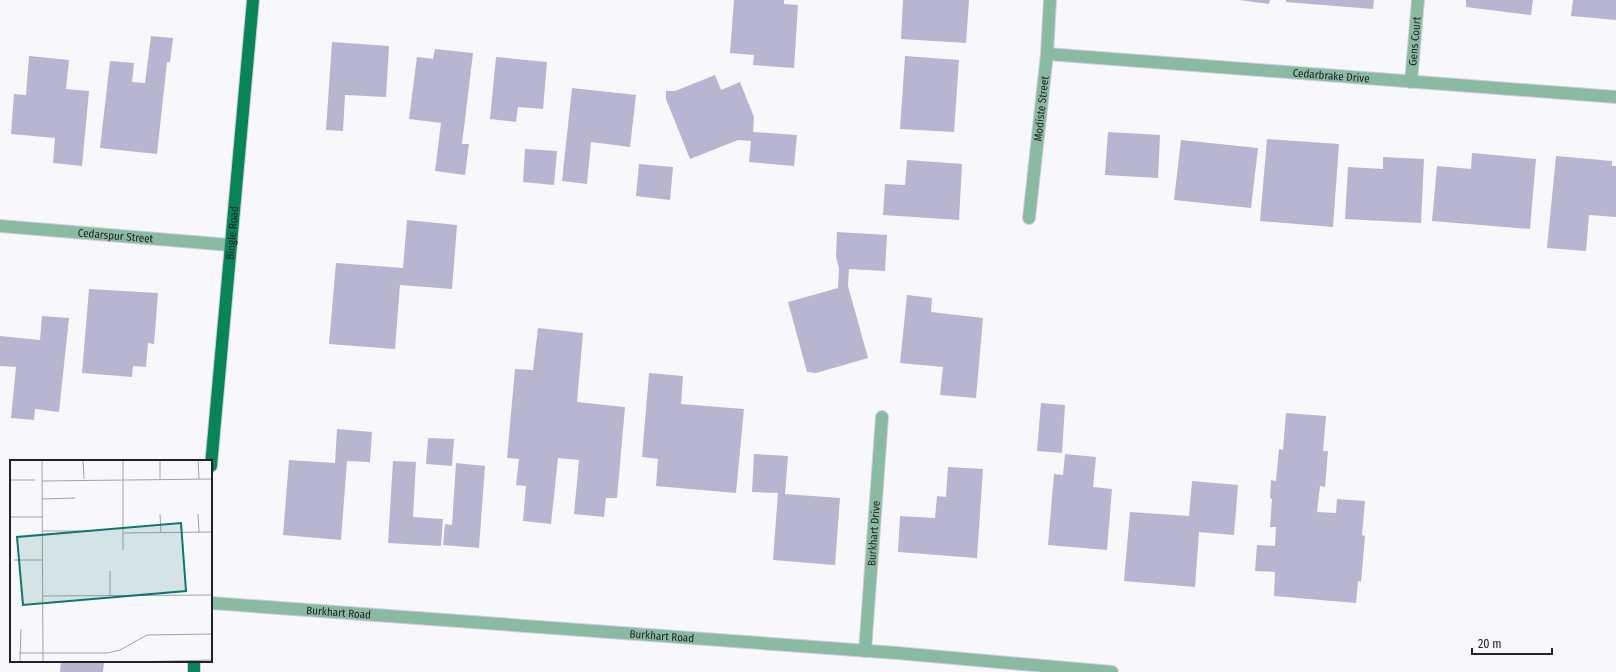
<svg xmlns="http://www.w3.org/2000/svg" width="1616" height="672" font-family="'Fira Sans Condensed',sans-serif">
  <style>
    .building { fill: #b8b5d0 }
    .lines { fill: none; stroke-linecap: round; stroke-linejoin: round }
    .street-casing { stroke: #d1d0d6; stroke-width: 14 }
    .primary-casing { stroke: #d1d0d6; stroke-width: 14 }
    .street { stroke: #8abaa1; stroke-width: 12 }
    .primary { stroke: #098459; stroke-width: 12 }
    .labels { text-anchor: middle; dominant-baseline: central; stroke-width: 3; stroke-linejoin: round; paint-order: stroke }
    .street-label { font-size: 11px; fill: #22212b; stroke: #f7f7fc }
    .inset-road { fill: none; stroke: #a2a1a8; stroke-width: 1 }
    .view { fill: #0f766e; fill-opacity: 0.15; stroke: #0f766e; stroke-width: 2 }
    .inset-edge { fill: none; stroke: #22212b; stroke-width: 2 }
  </style>
  <rect width="100%" height="100%" fill="#f7f7fc"/>
  <g class="building">
    <path d="M734 0H784V4L798 5 794 68 753 65 754 55 730 53Z"/>
    <path d="M903 0H969L966 43 901 39Z"/>
    <path d="M1239 0H1270L1269 4Z"/>
    <path d="M1286 0H1374L1373 9 1286 2Z"/>
    <path d="M1466 0H1533L1531 15 1466 7Z"/>
    <path d="M1573 0H1616V20L1571 16Z"/>
    <path d="M151 36 173 38 170 62H167L157 154 100 148 110 61 134 63 132 82 145 83Z"/>
    <path d="M332 42 389 46 386 97 345 95 343 131 326 130Z"/>
    <path d="M435 49 473 53 462 144H469L465 175 435 171 441 123 409 119 417 57 433 59Z"/>
    <path d="M29 56 69 60 66 89 89 91 82 166 53 163 55 138 11 134 14 94 26 95Z"/>
    <path d="M905 56 959 60 954 132 900 129Z"/>
    <path d="M496 57 547 62 543 109 518 107 516 122 490 119Z"/>
    <path d="M715 75 721 90 740 82 754 117 753 132 797 135 794 166 749 162 751 141 738 140 690 159 666 99V91H675Z"/>
    <path d="M572 88 636 95 630 147 591 142 587 184 562 181Z"/>
    <path d="M1108 132 1160 135 1158 178 1105 175Z"/>
    <path d="M1267 139 1339 144 1333 227 1260 221Z"/>
    <path d="M1181 140 1258 148 1251 208 1174 200Z"/>
    <path d="M525 149 557 151 554 185 523 182Z"/>
    <path d="M1472 153 1536 159 1530 229 1432 221 1437 166 1471 169Z"/>
    <path d="M1556 156 1612 161V166H1616V217L1589 215 1586 251 1547 248Z"/>
    <path d="M1383 157 1424 159 1421 223 1345 219 1348 167 1383 169Z"/>
    <path d="M907 160 962 164 959 220 883 215 885 184 905 185Z"/>
    <path d="M639 164 673 167 670 200 636 196Z"/>
    <path d="M407 220 457 225 452 289 400 285 395 349 329 344 336 263 403 268Z"/>
    <path d="M837 232 887 235 885 271 849 269 848 286 868 358 816 373 807 372 788 302 838 288 839 268 836 257Z"/>
    <path d="M89 289 158 293 154 344 148 343 146 367 133 366 132 377 82 373Z"/>
    <path d="M907 295 932 298 931 312 983 318 976 398 940 395 943 367 900 363Z"/>
    <path d="M42 316 69 318 59 412 35 409 34 420 11 418 16 367 0 366V336L40 340Z"/>
    <path d="M538 328 583 333 577 402 625 407 617 498H606L604 517 574 514 579 460 558 458 551 524 523 521 526 486 516 485 519 459 507 458 515 369 533 370Z"/>
    <path d="M649 373 683 376 681 404 744 409 736 493 656 486 658 459 642 457Z"/>
    <path d="M1041 403 1065 405 1062 453 1037 451Z"/>
    <path d="M1286 413 1326 416 1323 451H1328L1325 487 1320 486 1317 512 1336 513 1337 499 1365 501 1362 535 1365 536 1361 582 1358 581 1356 603 1274 596 1275 572 1255 571 1257 545 1275 546 1276 527H1270L1272 499 1270 498 1271 480 1276 481 1279 449 1283 450Z"/>
    <path d="M337 429 372 432 370 462 347 461 341 540 283 535 289 460 335 463Z"/>
    <path d="M428 438 454 439 452 466 426 464Z"/>
    <path d="M754 454 788 456 785 494 840 498 835 565 773 560 778 493 752 492Z"/>
    <path d="M1065 454 1096 457 1093 487 1112 489 1107 550 1048 545 1054 474 1063 475Z"/>
    <path d="M393 461 416 462 413 517 443 519 441 546 388 543Z"/>
    <path d="M456 463 485 466 479 548 443 545 445 524 452 525Z"/>
    <path d="M948 467 983 469 977 558 898 552 900 516 935 518 937 496 946 497Z"/>
    <path d="M1192 481 1238 485 1234 535 1199 532 1195 587 1124 581 1130 512 1189 516Z"/>
    <path d="M61 661 104 663 103 672H60Z"/>
  </g>
  <g class="lines">
    <g class="street-casing">
      <g id="street">
        <path id="s1" d="M1047 54 1616 97"/>
        <path id="s2" d="M1411 82 1418 0"/>
        <path id="s3" d="M1029 218 1047 54 1050 0"/>
        <path id="s4" d="M0 226 230 245"/>
        <path id="s5" d="M211 603 897 653 1112 672"/>
        <path id="s6" d="M865 651 882 417"/>
      </g>
    </g>
    <g class="primary-casing">
      <g id="primary">
        <path id="s7" d="M211 466 253 0"/>
        <path d="M194 672V661"/>
      </g>
    </g>
    <use href="#street" class="street"/>
    <use href="#primary" class="primary"/>
  </g>
  <g class="labels">
    <g class="street-label">
      <text stroke="none"><textPath href="#s2" startOffset="41">Gens Court</textPath></text>
      <text stroke="none"><textPath href="#s1" startOffset="285">Cedarbrake Drive</textPath></text>
      <text stroke="none"><textPath href="#s3" startOffset="110">Modiste Street</textPath></text>
      <text stroke="none"><textPath href="#s7" startOffset="234">Bingle Road</textPath></text>
      <text stroke="none"><textPath href="#s4" startOffset="116">Cedarspur Street</textPath></text>
      <text stroke="none"><textPath href="#s6" startOffset="118">Burkhart Drive</textPath></text>
      <text stroke="none"><textPath href="#s5" startOffset="128">Burkhart Road</textPath></text>
      <text stroke="none"><textPath href="#s5" startOffset="452">Burkhart Road</textPath></text>
    </g>
  </g>
  <g transform="translate(10 460)">
    <rect width="202" height="202" fill="#f7f7fc"/>
    <path class="inset-road" d="M32 0 33 202M73 0 74 19M113 0V90M188 0 189 19M150 19V0M0 20H25M32 21 202 19M32 39 65 38M150 54 151 73M188 54 189 72M0 57H33M33 71H71M114 73 202 72M4 100H33M100 111V135M33 136 202 135M9 193H97L110 190 137 175 202 174M10 202 11 169M122 202 202 200"/>
    <path class="view" d="M171 63 176 131 13 145 7 77Z"/>
    <rect width="202" height="202" class="inset-edge"/>
  </g>
  <path d="M1472 648v6h80v-6" fill="none" stroke="#22212b" stroke-width="2"/>
  <text x="1478" y="648" font-size="12" fill="#22212b" stroke="#f7f7fc" stroke-width="3" paint-order="stroke">20 m</text>
</svg>
